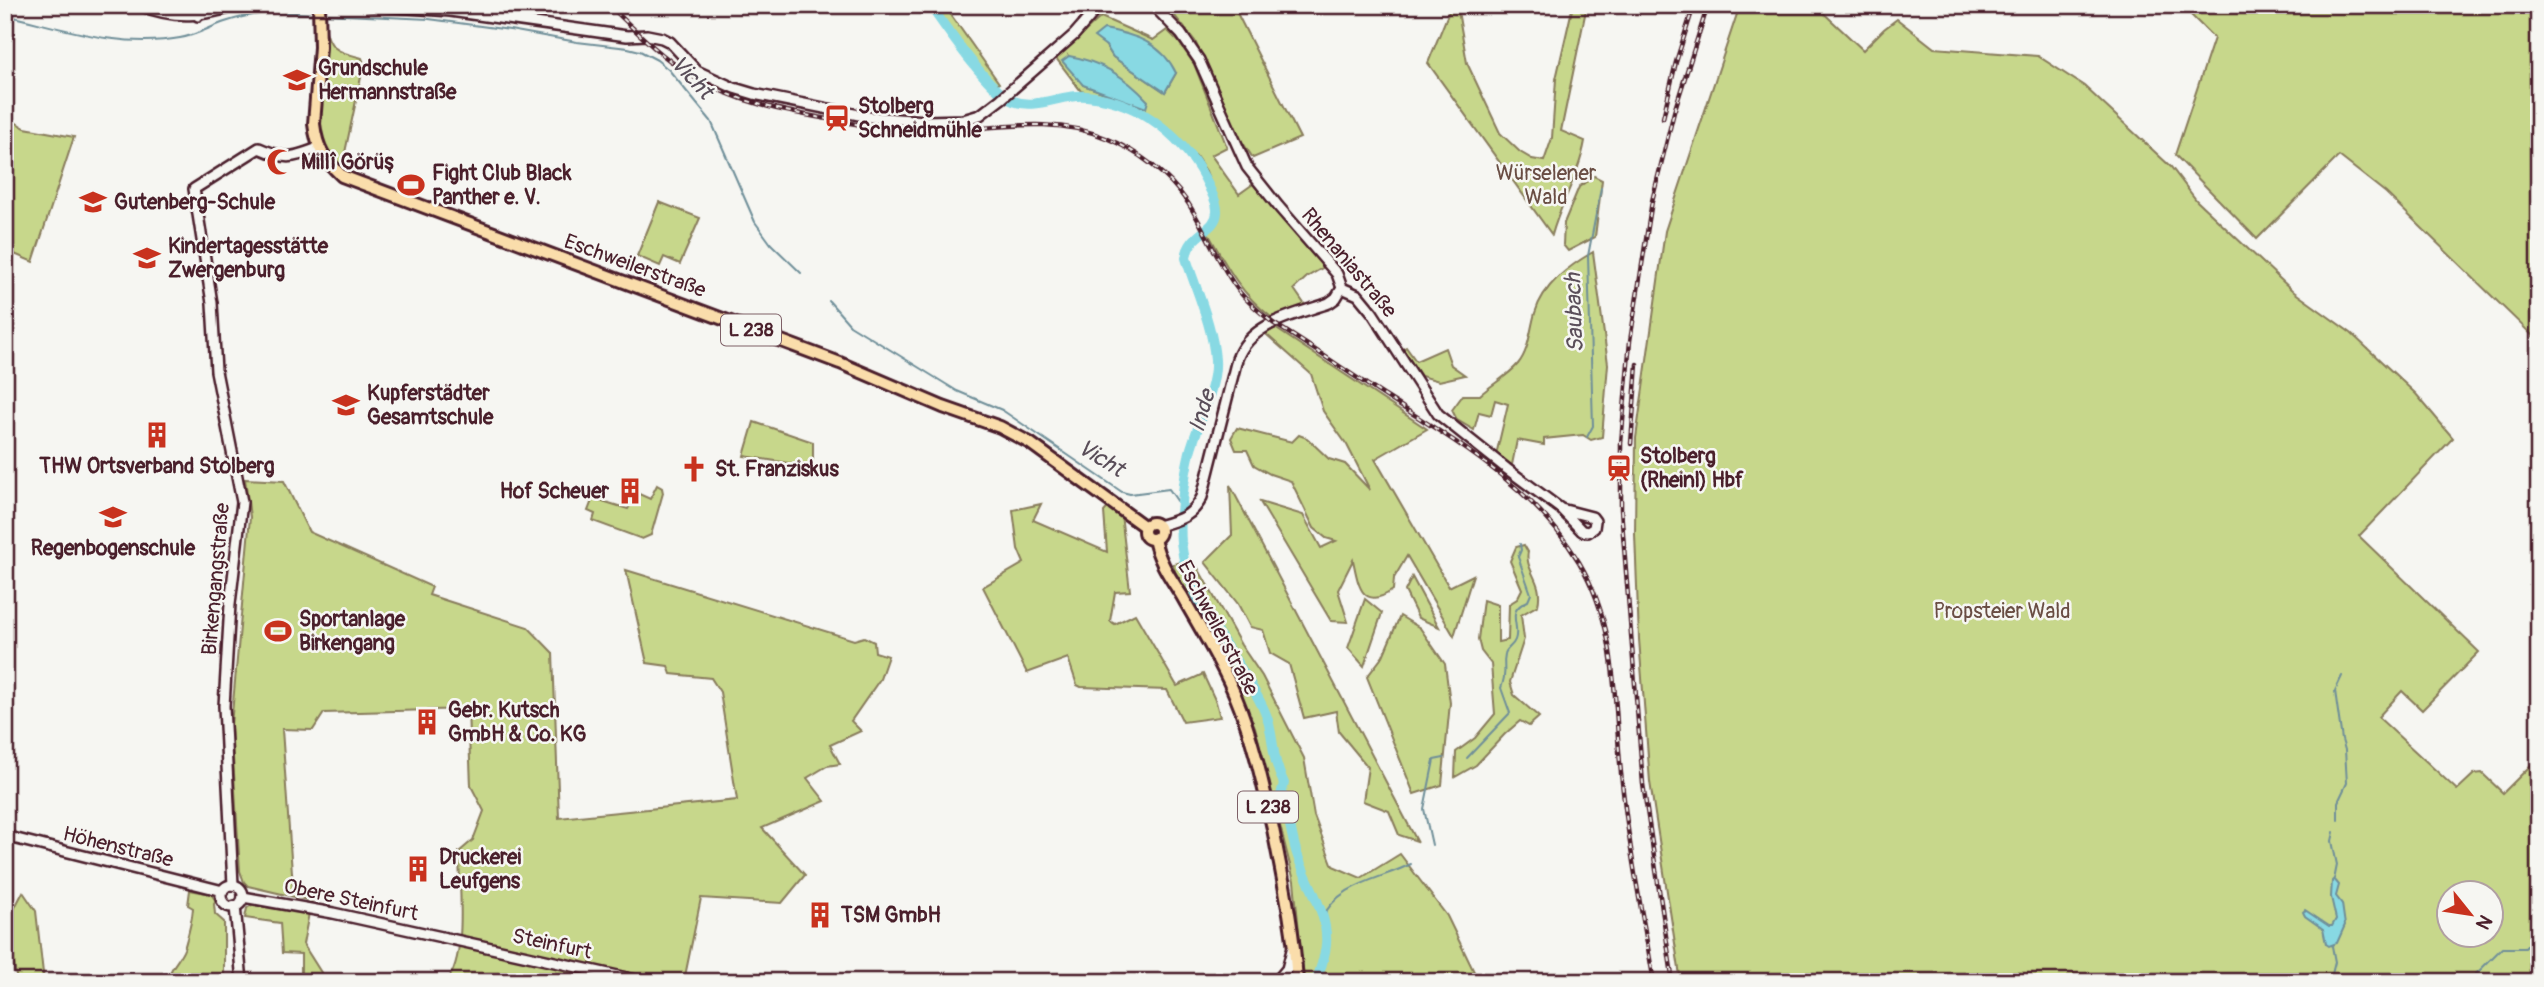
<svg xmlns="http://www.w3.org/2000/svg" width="2544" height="987" font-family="Pangolin,sans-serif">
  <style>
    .green { fill: #c7d78b; stroke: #887b5b; stroke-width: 2; fill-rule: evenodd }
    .water { fill: #88d9e3; stroke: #6f8f99; stroke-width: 2 }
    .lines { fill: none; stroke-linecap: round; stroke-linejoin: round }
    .stream { stroke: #6f8f99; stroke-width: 2 }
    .river { stroke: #88d9e3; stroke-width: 10 }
    .secondary-casing { stroke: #4a1f2b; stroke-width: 14 }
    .primary-casing { stroke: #4a1f2b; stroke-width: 16 }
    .secondary { stroke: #f6f6f2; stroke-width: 9 }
    .primary { stroke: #faddab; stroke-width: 10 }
    .rail-casing { stroke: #4a1f2b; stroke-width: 4.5 }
    .rail { stroke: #f6f6f2; stroke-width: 2; stroke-dasharray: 5; stroke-linecap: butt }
    .labels { text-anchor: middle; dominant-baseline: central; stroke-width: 5; stroke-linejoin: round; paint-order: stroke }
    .shield { fill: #f6f6f2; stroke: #7e6067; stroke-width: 2 }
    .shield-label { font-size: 19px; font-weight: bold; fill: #4a1f2b }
    .poi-label { font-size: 21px; font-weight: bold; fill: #4a1f2b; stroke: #f6f6f2; text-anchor: start }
    .park-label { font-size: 21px; fill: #694d43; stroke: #f6f6f2 }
    .street-label { font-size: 21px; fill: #4a1f2b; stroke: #f6f6f2 }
    .water-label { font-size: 23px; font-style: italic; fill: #5a4e59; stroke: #f6f6f2 }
  </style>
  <rect width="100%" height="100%" fill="#f6f6f2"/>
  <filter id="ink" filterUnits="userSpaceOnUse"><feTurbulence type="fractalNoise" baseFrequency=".0143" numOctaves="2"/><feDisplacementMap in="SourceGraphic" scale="14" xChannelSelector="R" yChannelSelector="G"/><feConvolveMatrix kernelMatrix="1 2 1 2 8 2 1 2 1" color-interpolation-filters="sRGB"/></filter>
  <g filter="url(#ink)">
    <g class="green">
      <path d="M927 5H944L999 83 992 88Z"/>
      <path d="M1166 5H1233L1300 138 1253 158 1235 131 1195 41Z"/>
      <path d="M1449 5H1457L1467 63 1500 133 1520 152 1532 159 1544 161 1552 138 1556 79 1573 5H1587L1561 131 1585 141C1579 175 1561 202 1552 235L1428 63 1450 9Z"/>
      <path d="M1740 5H1815L1863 50 1884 29 1897 19 1934 48 2038 56 2084 86 2171 167 2197 201 2294 292 2351 333 2416 394 2453 438 2359 536 2479 652 2422 710 2402 691 2378 717 2457 790 2474 774 2482 773 2503 793 2539 757V982H1681L1650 782 1639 639 1635 534 1636 438 1665 231ZM2450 892H2492V934H2450Z"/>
      <path d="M2181 5H2539V342L2386 193 2339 156 2257 239 2175 155 2214 38Z"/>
      <path d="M1101 17 1153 40 1167 30 1178 41 1194 64 1227 147 1211 155 1239 194 1253 184 1324 267 1307 277 1294 289 1307 308 1271 317C1240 293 1227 267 1208 233L1218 218 1220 207 1206 171 1196 156 1150 114 1115 100 1081 91 1056 58ZM1106 46 1176 73 1165 92 1113 57ZM1069 56 1146 108 1083 85Z"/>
      <path d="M324 23C329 50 336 51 362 58L364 63 343 162 340 165C306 144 322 59 324 23Z"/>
      <path d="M10 119 25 128 74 137 33 262 5 250V124Z"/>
      <path d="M1594 176 1602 180 1595 237 1568 251 1563 245 1564 223 1579 187Z"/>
      <path d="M659 202 700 218 680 264 664 257 660 266 637 256Z"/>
      <path d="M1593 252 1608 364 1602 437 1591 440 1583 435 1544 439V445L1517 440 1512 465 1496 455 1508 404 1495 400 1491 415 1479 412 1474 430 1457 420 1452 410 1463 395H1480C1491 385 1508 376 1518 364 1529 351 1530 330 1535 313 1543 285 1569 266 1593 252Z"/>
      <path d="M1275 328 1427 429 1375 459 1449 587 1473 575 1454 636 1407 556 1394 578 1393 590C1361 612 1358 583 1353 560L1338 590 1348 622 1331 621 1260 502 1303 515 1321 548 1336 541 1326 538 1314 528 1291 481 1270 474 1254 465 1247 450H1236L1231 438 1237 428 1292 442 1299 435 1307 438 1329 459 1345 464 1370 490 1347 445 1323 411 1311 374 1266 334Z"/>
      <path d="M1406 347 1416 361 1445 348 1451 365 1465 375 1439 381 1421 376 1403 349Z"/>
      <path d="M754 422 813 442V467L744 456Z"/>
      <path d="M245 479 284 481 309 532 432 587 429 595 528 627 553 653 559 818 737 800 720 692 711 678 671 674 668 666 647 663 626 570 854 640 864 637 874 642 875 652 888 656 880 679 851 721 861 731 830 745 840 764 827 766 807 778 825 801 762 828 805 875 782 903 701 898 684 981 647 974 645 982H446C468 957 459 885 459 852L473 840 484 811 471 786 468 709 324 713 313 730 282 729 293 887 314 891 312 901 248 886 244 882 240 871 231 725 250 517Z"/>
      <path d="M657 485 662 488 663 493 651 535 642 539 593 521 595 514 588 511 593 498 628 509 637 493 650 499Z"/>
      <path d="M1230 485 1417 841 1399 835 1389 811 1363 801 1368 767 1339 732 1336 711 1304 718 1289 664 1270 653 1263 630 1250 627 1238 604 1205 562 1232 535Z"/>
      <path d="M1041 504 1033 520 1107 552 1104 512 1110 505 1121 514 1130 591 1115 592 1110 621 1115 624 1135 614 1177 686 1203 674 1216 702 1220 717 1183 722 1167 690 1081 687 1077 685 1068 658 1027 673 983 587 1024 563 1018 549 1013 510Z"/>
      <path d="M1524 545 1528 552C1524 570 1544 581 1538 605L1521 615 1524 639 1510 682 1514 695 1539 717 1529 726 1520 721 1505 734 1476 765 1455 777 1456 752 1475 738 1495 714 1491 664 1481 651 1478 639 1483 600 1498 605V642L1508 640 1509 604 1517 599 1522 589 1510 561 1516 547Z"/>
      <path d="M1191 560 1198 568 1241 645 1262 676 1304 758 1314 816 1333 866 1361 878 1400 854 1447 916 1479 982H1304L1294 881 1255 727 1234 679 1177 578 1173 564Z"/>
      <path d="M1412 577 1439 627 1418 618 1405 591Z"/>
      <path d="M1365 599 1382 613 1364 666 1348 648Z"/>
      <path d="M1400 616 1420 628 1445 664 1450 703 1442 785 1414 794 1367 677 1383 656Z"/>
      <path d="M190 890 211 894 216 901 214 904 215 914 224 922V982H172L169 980C168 969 180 960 184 949 188 935 192 923 193 908L188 905Z"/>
      <path d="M23 892 36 911 44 982H17L12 953 5 946V926Z"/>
      <path d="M255 903 309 913 303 944 327 982H301V954L282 953 280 923 245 918 247 908Z"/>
    </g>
    <g class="water">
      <path d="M1104 29C1134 34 1162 43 1176 73L1165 92 1113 57 1106 46 1094 37Z"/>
      <path d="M1069 56C1101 61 1126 77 1148 101L1146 108 1083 85 1062 61Z"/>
      <path d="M2334 879 2339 885 2336 896 2342 904 2345 925 2337 943 2329 946 2326 944 2323 929 2305 916 2303 912 2305 910 2329 926H2332L2336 919 2331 897 2332 881Z"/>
    </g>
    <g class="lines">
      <g class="stream">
        <path d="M324 14 429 19 510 30 577 42 628 48 640 51 657 60 669 70 711 121 755 222 771 244 801 273"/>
        <path d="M5 15C63 28 119 49 180 38 195 36 210 27 225 22 259 11 280 12 315 14"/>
        <path d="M829 301 850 325 957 391 1002 410 1122 492 1130 494 1169 489 1182 508"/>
        <path d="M1587 437 1593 426 1588 256 1601 188"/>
        <path d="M1467 758 1510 713 1501 688C1508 671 1502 667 1505 654 1506 648 1513 646 1515 640 1521 624 1504 611 1528 601L1531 594 1518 557 1521 550 1520 544"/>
        <path d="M2338 820V802L2347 783 2345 750 2342 740 2335 691 2342 676"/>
        <path d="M1432 845 1424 809 1434 760 1444 758"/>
        <path d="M2334 880 2337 865 2332 841 2334 832"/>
        <path d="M1322 919C1338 883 1380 880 1411 864"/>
        <path d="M2330 982 2335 962 2332 946"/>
        <path d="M2453 982 2473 977 2502 948H2525L2539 933"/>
      </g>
      <path class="river" d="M930 5C946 28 989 91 1013 101 1038 110 1063 93 1087 96 1141 101 1187 139 1209 187 1212 194 1218 204 1217 212 1216 232 1189 232 1186 258 1196 290 1213 326 1215 360 1217 386 1197 426 1190 452 1184 477 1179 516 1181 542 1188 609 1239 653 1265 712 1275 734 1270 757 1284 783L1281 795C1289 813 1290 829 1295 847 1303 879 1329 910 1326 945 1325 957 1320 970 1316 982"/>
      <g class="secondary-casing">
        <g id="secondary">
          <path d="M139 5C177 20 202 16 240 5"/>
          <path d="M188 5 198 16"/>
          <path d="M369 5 450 11 627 36 647 35 662 38 670 42 697 71 734 88 754 94 869 117 926 121 963 120 980 115 1001 99 1074 35 1100 5"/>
          <path d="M1153 5 1181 34 1199 60 1247 167 1278 206 1337 274 1342 288"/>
          <path d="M1342 288 1358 295 1372 312 1438 414 1507 469 1561 509 1582 531 1588 532 1594 528 1595 521 1592 517 1561 509"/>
          <path d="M1158 526C1179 520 1192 517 1202 497L1237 359C1251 322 1295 315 1329 303L1336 298 1342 288"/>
          <path d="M5 836 223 891"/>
          <path d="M233 885 224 706 230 604 242 502 216 371 212 303 194 189 259 148C288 160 289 159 318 148"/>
          <circle cx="232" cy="896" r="11"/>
          <path d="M243 897 333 913 645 982"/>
          <path d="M235 906 242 982"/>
          <path d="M1276 982 1287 969 1292 950"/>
        </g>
      </g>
      <g class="primary-casing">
        <g id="primary">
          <path d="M319 5 320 47 314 124C317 149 324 159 342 176L840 363 943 407 1000 427 1030 443 1145 527"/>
          <circle cx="1152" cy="531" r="8"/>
          <path d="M1154 539C1159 562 1170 577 1182 596 1200 628 1221 661 1235 695 1253 738 1263 784 1273 829 1283 880 1294 930 1297 982"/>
        </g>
      </g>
      <use href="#secondary" class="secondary"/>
      <use href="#primary" class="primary"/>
      <g class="rail-casing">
        <g id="rail">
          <path d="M609 5C634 29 660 56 689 74 735 103 787 112 839 121 872 127 905 133 939 131 994 129 1053 115 1106 138 1138 151 1168 174 1188 203 1206 231 1218 263 1238 290 1248 303 1261 313 1273 323 1312 347 1349 373 1388 398 1458 443 1535 488 1579 562 1619 630 1613 698 1621 773 1628 843 1642 913 1654 982"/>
          <path d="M1663 118 1676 62 1694 5"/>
          <path d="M1631 444 1637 364"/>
          <path d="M1673 982 1643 784 1621 509V443L1630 341 1652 201 1674 112 1708 5"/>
        </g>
      </g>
      <use href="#rail" class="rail"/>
    </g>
  </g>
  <defs>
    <g id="school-bare" transform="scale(2.1)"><path d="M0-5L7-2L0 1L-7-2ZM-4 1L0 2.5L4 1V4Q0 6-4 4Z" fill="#c8321e" stroke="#f6f6f2" stroke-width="2.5" paint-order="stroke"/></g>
    <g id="station-bare" transform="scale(2.1)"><path d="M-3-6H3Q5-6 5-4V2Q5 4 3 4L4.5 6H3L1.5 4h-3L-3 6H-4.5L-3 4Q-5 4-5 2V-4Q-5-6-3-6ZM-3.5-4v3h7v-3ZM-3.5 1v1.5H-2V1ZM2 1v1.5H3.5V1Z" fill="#c8321e" stroke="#f6f6f2" stroke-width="2.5" paint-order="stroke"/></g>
    <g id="mosque-bare" transform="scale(2.1)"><path d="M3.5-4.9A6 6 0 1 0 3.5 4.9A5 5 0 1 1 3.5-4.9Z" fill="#c8321e" stroke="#f6f6f2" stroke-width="2.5" paint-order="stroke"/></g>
    <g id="stadium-bare" transform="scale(2.1)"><path d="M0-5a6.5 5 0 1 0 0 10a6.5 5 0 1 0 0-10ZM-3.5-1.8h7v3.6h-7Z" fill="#c8321e" stroke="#f6f6f2" stroke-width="2.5" paint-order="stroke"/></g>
    <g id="building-bare" transform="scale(2.1)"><path d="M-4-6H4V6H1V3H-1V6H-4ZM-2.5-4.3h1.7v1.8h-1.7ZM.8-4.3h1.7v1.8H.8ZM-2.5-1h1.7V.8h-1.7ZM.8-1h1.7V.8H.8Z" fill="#c8321e" stroke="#f6f6f2" stroke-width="2.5" paint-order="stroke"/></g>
    <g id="church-bare" transform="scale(2.1)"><path d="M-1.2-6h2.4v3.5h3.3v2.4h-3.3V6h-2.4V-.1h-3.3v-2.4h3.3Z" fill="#c8321e" stroke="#f6f6f2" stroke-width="2.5" paint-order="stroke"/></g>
  </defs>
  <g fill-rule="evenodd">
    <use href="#school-bare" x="297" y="80"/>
    <use href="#station-bare" x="837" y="118"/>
    <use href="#mosque-bare" x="280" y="162"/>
    <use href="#stadium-bare" x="411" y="185"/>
    <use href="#school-bare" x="93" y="202"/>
    <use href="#school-bare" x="147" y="258"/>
    <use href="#school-bare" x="346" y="405"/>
    <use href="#building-bare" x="157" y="435"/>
    <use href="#station-bare" x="1619" y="468"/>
    <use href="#church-bare" x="694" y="469"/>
    <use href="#building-bare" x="630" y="491"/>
    <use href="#school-bare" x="113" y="517"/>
    <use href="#stadium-bare" x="278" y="631"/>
    <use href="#building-bare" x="427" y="722"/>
    <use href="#building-bare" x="418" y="869"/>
    <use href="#building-bare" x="820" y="915"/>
  </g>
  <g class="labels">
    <g class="shield">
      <rect x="721" y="314.5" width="60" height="31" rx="5"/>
      <rect x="1238" y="791.5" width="60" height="31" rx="5"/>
    </g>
    <g class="shield-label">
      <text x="751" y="330">L 238</text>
      <text x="1268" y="807">L 238</text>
    </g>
    <g class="poi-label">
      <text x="318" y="68">Grundschule<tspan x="318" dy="24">Hermannstraße</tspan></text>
      <text x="858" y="106">Stolberg<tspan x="858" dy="24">Schneidmühle</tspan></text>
      <text x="301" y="162">Millî Görüş</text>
      <text x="432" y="173">Fight Club Black<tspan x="432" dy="24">Panther e. V.</tspan></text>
      <text x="114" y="202">Gutenberg-Schule</text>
      <text x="168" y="246">Kindertagesstätte<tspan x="168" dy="24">Zwergenburg</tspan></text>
      <text x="367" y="393">Kupferstädter<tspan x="367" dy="24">Gesamtschule</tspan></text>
      <text x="1640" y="456">Stolberg<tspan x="1640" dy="24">(Rheinl) Hbf</tspan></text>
      <text x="157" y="466" text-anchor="middle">THW Ortsverband Stolberg</text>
      <text x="715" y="469">St. Franziskus</text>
      <text x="609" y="491" text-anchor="end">Hof Scheuer</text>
      <text x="113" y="548" text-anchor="middle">Regenbogenschule</text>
      <text x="299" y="619">Sportanlage<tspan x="299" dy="24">Birkengang</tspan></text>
      <text x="448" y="710">Gebr. Kutsch<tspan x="448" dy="24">GmbH &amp; Co. KG</tspan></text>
      <text x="439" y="857">Druckerei<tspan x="439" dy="24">Leufgens</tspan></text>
      <text x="841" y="915">TSM GmbH</text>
    </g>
    <g class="park-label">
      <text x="1546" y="173">Würselener<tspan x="1546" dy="24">Wald</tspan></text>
      <text x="2002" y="611">Propsteier Wald</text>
    </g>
    <g class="street-label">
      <text transform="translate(1349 263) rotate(50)">Rhenaniastraße</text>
      <text transform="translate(635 266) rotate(20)">Eschweilerstraße</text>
      <text transform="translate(216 579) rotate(-85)">Birkengangstraße</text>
      <text transform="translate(1218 628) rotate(62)">Eschweilerstraße</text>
      <text transform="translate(118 847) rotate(14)">Höhenstraße</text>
      <text transform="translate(351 900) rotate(12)">Obere Steinfurt</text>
      <text transform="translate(552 944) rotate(12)">Steinfurt</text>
    </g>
    <g class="water-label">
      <text transform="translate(692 77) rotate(47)">Vicht</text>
      <text transform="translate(1574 313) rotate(-92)">Saubach</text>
      <text transform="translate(1202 411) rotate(-74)">Inde</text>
      <text transform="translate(1101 458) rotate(32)">Vicht</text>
    </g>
  </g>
  <rect width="2544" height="987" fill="none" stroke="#f6f6f2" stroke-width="28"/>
  <rect x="14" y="14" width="2516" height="959" fill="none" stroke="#4a1f2b" stroke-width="2.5" filter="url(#ink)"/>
  <g transform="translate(2470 914) rotate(120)"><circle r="33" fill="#f6f6f2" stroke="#b1a0a2" stroke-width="2"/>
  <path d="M0-5L12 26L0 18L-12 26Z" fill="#c8321e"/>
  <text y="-10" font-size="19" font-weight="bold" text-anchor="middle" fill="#4a1f2b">N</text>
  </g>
</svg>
